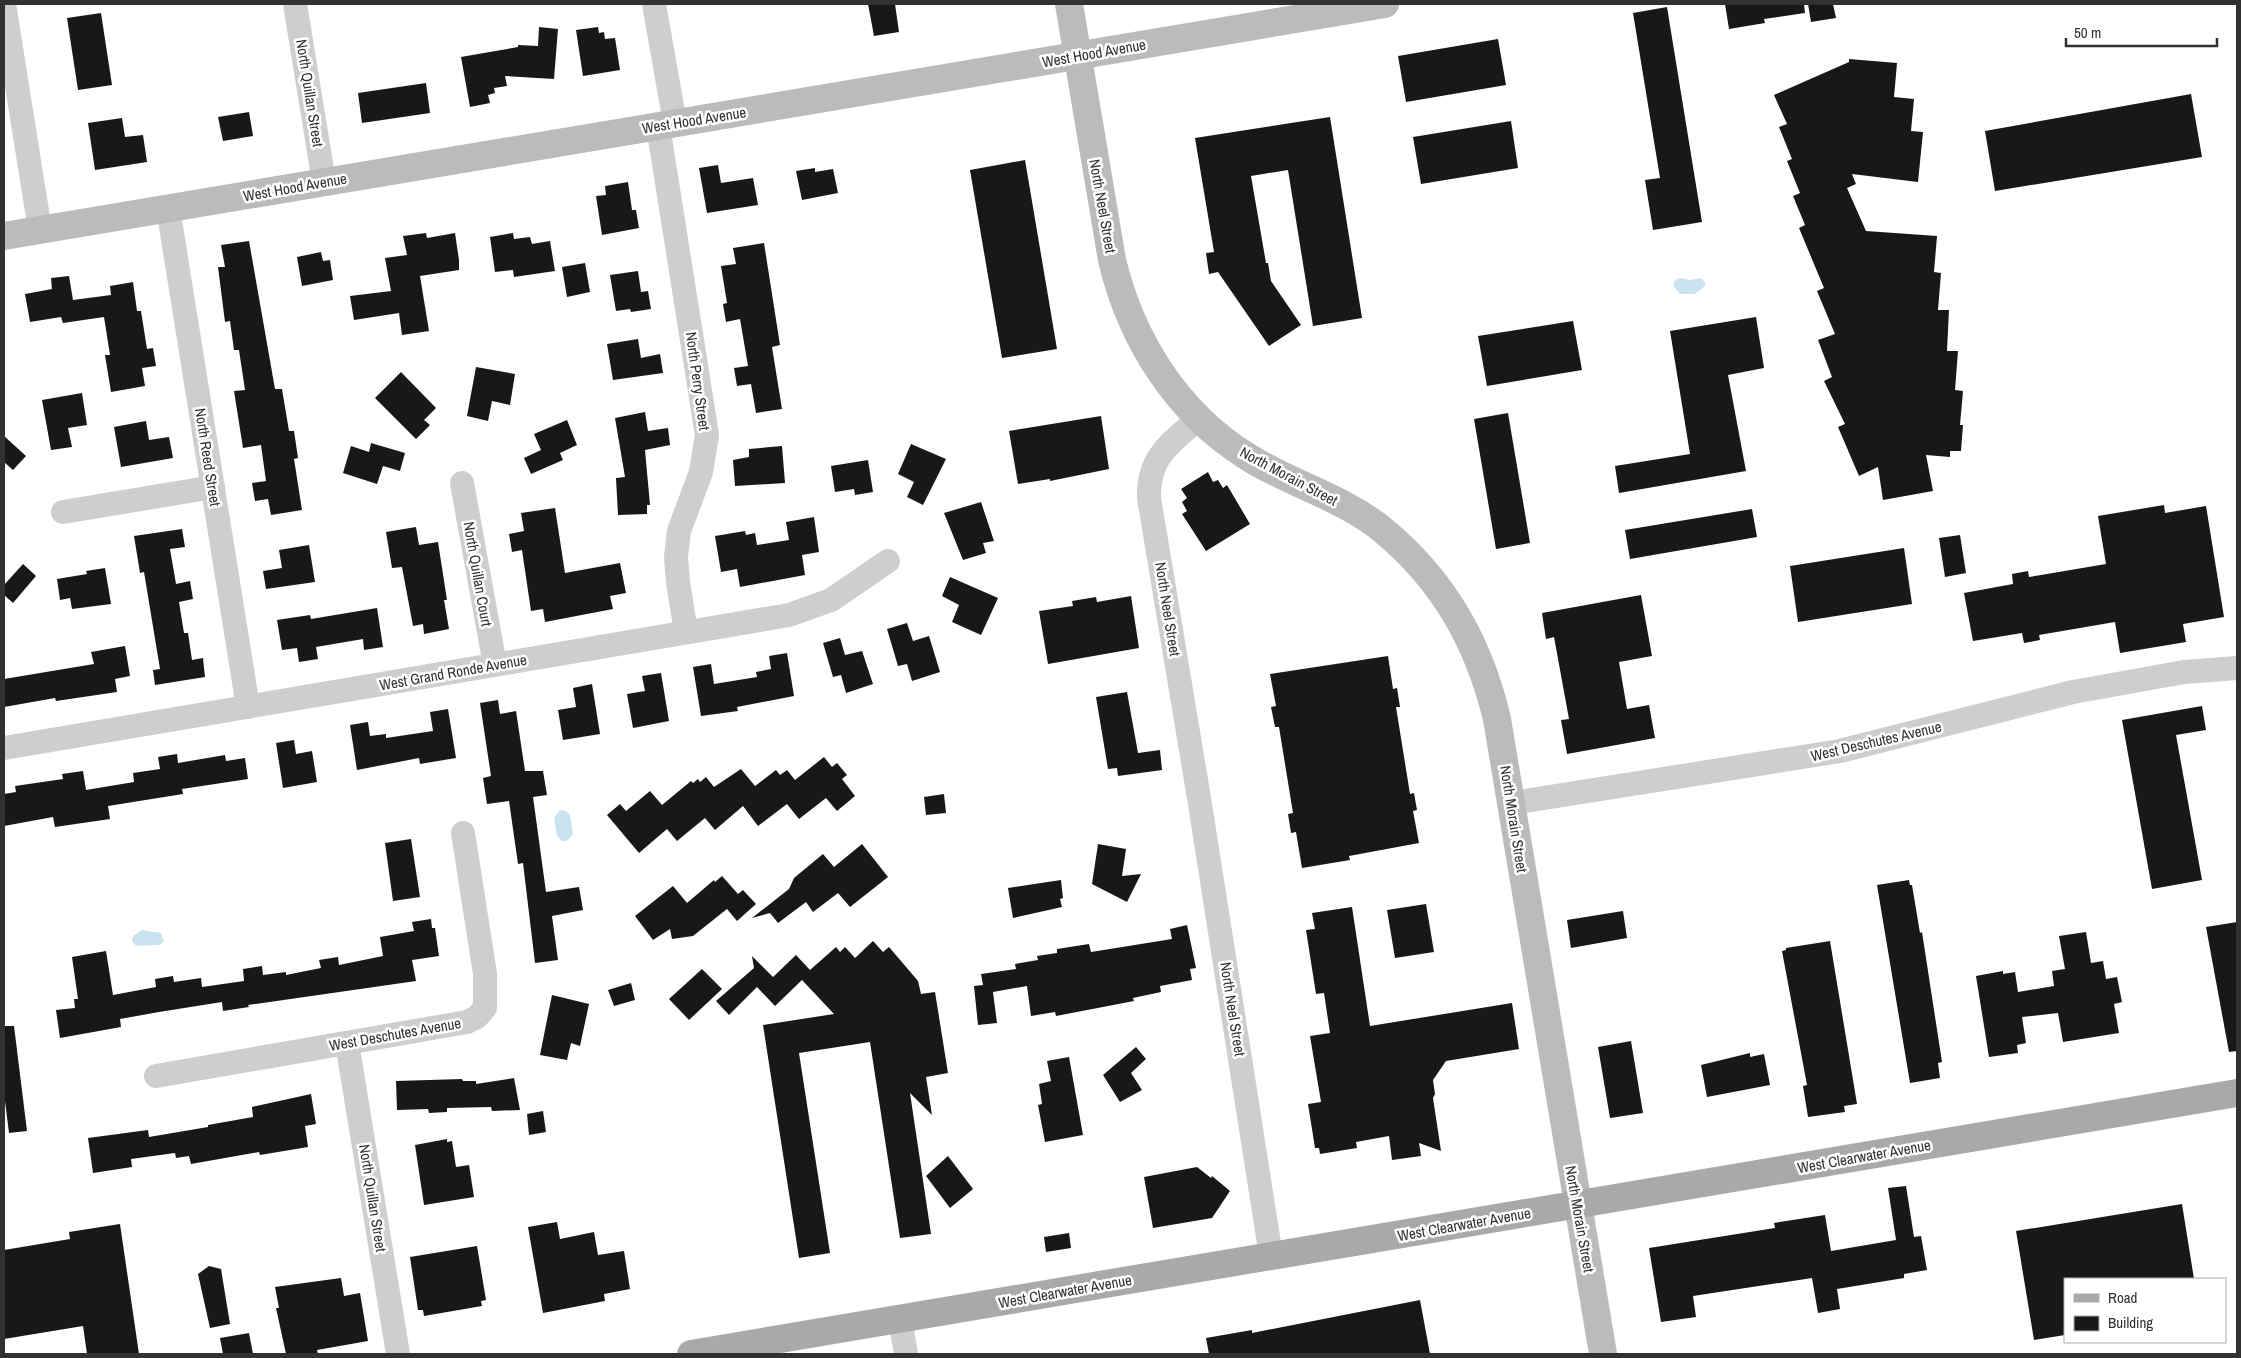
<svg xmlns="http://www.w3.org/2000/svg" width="2241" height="1358" font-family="'Archivo Narrow',sans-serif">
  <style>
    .water { fill: #c9e4f0 }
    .building { fill: #181818 }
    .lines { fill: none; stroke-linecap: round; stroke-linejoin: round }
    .street { stroke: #cecece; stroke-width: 24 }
    .secondary { stroke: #bbb; stroke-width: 28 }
    .primary { stroke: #a9a9a9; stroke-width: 28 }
    .labels { text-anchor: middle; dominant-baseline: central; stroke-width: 5; stroke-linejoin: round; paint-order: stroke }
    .street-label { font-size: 15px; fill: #313131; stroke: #fff }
  </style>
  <rect width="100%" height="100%" fill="#fff"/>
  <g class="water">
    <path d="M1680 278 1690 280 1701 278 1705 282V286L1695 294H1680L1673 286 1675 280Z"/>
    <path d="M560 810 566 811 570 815 573 834 567 841H562L557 836 554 818Z"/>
    <path d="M142 930 161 933 164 942 159 945 136 946 132 941 133 936Z"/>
  </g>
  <g class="building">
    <path d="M868 4H895L899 32 874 36Z"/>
    <path d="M1725 4H1804L1805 13 1764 19 1765 23 1729 29Z"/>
    <path d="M1808 4H1833L1836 18 1811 22Z"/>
    <path d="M1667 7 1702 222 1653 230 1645 180 1660 178 1633 13Z"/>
    <path d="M101 13 112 85 78 90 67 18Z"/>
    <path d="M539 27 558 29 554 79 505 76 507 86 494 88 495 93 488 95 490 103 470 107 461 57 518 47V45L538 46Z"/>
    <path d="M598 27 599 33 604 32 605 39 615 38 620 70 583 76 576 30Z"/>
    <path d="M1498 39 1506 85 1406 102 1398 56Z"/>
    <path d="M1849 59 1897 63 1894 97 1914 99 1911 131 1923 132 1918 182 1852 174 1856 184 1847 188 1866 231 1937 236 1934 272 1941 273 1938 310H1949L1947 351H1958L1955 390 1963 391 1960 425H1963L1961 451H1950V457L1926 455 1933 491 1883 500 1878 467 1859 476 1838 427 1845 424 1824 381 1832 377 1818 340 1835 334 1817 291 1824 288 1799 228 1805 225 1793 196 1800 193 1787 161 1792 159 1779 127 1787 124 1774 95 1849 62Z"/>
    <path d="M426 83 430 113 362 123 358 93Z"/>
    <path d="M2191 94 2202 157 1995 191 1985 131Z"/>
    <path d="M249 112 253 136 223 141 218 117Z"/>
    <path d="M1330 117 1362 318 1313 326 1288 170 1251 176 1266 263H1268L1271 281 1301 325 1269 346 1218 272 1209 274 1206 253 1214 252 1195 138Z"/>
    <path d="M122 118 125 137 143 135 147 162 95 170 88 123Z"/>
    <path d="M1511 121 1518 168 1421 184 1413 137Z"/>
    <path d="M1025 160 1057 349 1002 358 970 170Z"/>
    <path d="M718 165 721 183 753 178 758 205 707 213 699 168Z"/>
    <path d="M815 168V172L833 169 838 193 802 200 796 171Z"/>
    <path d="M628 182 632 210H636L639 228 602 235 596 196 606 195 605 186Z"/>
    <path d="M426 233 427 238 455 233 459 260V270L420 276 429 331 402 335 399 313 354 320 350 296 391 291 385 258 407 255 403 236Z"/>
    <path d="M513 233 514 239 530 237 532 244 550 241 555 271 514 277 513 270 495 272 490 237Z"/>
    <path d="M249 241 275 389H282L289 431H294L298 458 294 459 302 510 271 515 268 499 255 501 252 483 266 481 261 445 243 448 234 391 245 390 239 350H234L230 321 225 322 218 267H225L221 245Z"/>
    <path d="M764 243 780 345 772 347 782 409 756 413 751 384 737 386 734 368 748 366 740 319 726 322 723 304 727 303 721 266 736 264 733 248Z"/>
    <path d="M321 252 323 261 330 260 333 280 302 286 297 257Z"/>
    <path d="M585 263 590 292 567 297 562 267Z"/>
    <path d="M638 271 641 292 648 291 651 309 631 312 630 309 616 311 610 275Z"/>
    <path d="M69 276 73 300 111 295 110 286 133 282 137 311H141L147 349 153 348 156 366 142 368 145 386 111 392 105 355H110L104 317 63 323 61 317 30 322 25 294 52 289 51 278Z"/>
    <path d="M1756 317 1764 368 1728 375 1746 471 1619 493 1615 466 1690 454 1670 331Z"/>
    <path d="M1573 321 1582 370 1487 386 1478 336Z"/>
    <path d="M638 339 641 358 660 354 663 373 613 380 607 344Z"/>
    <path d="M476 367 515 374 510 405 492 401 488 421 467 416Z"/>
    <path d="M401 372 436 408 424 420 430 425 416 439 375 398Z"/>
    <path d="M82 393 87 425 68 428 72 447 51 450 42 400Z"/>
    <path d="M645 412 648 431 668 428 670 445 645 450 650 505H647V514L618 515 616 478 625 477 615 418Z"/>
    <path d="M1508 413 1530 543 1496 549 1474 419Z"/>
    <path d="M1101 416 1109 469 1050 481V479L1018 484 1009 431Z"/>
    <path d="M567 420 577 445 560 453 563 460 531 474 524 458 541 450 534 434Z"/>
    <path d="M146 421 149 440 169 437 173 458 121 467 114 427Z"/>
    <path d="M4 436 26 456 13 470 4 462Z"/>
    <path d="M371 443 405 453 400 471 383 466 377 484 343 473 351 446 369 452Z"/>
    <path d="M911 444 946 459 923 505 907 497 914 482 898 474Z"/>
    <path d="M782 446 785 483 735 486 733 460 749 457V449Z"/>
    <path d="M868 460 873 492 855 495 854 489 835 492 831 466Z"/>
    <path d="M1208 472 1213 482 1218 480 1223 488 1227 485 1250 524 1206 551 1182 514 1187 511 1182 502 1187 498 1181 489Z"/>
    <path d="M981 502 994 541 983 543 986 553 963 560 944 513Z"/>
    <path d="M2164 505 2165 513 2206 506 2224 617 2183 624 2186 642 2120 653 2115 622 2039 635 2040 640 2024 643 2022 633 1973 641 1964 593 2013 584 2012 574 2028 571 2029 577 2106 564 2098 516Z"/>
    <path d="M555 508 565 573 620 563 626 593 610 596 613 609 545 622 543 609 531 611 522 550 512 552 509 534 524 531 521 513Z"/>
    <path d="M1752 509 1757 537 1630 559 1625 530Z"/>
    <path d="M814 517 819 552 802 555 805 575 740 587 737 569 721 572 715 536 745 531 746 535 755 533 757 545 789 540 786 522Z"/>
    <path d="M416 527 419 545 438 542 447 600H444L449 629 424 634 423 624 413 626 402 567 392 568 386 532Z"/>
    <path d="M182 529 185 547 170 549 176 584 190 581 193 599 179 602 184 633H188L192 660 203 658 205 677 155 685 153 670 160 669 144 572 140 573 134 536Z"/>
    <path d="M1960 535 1966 573 1945 577 1939 538Z"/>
    <path d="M309 545 315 582 266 589 263 571 282 568 279 550Z"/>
    <path d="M1904 548 1912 604 1798 622 1790 566Z"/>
    <path d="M23 564 36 576 13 603 4 595V585Z"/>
    <path d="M105 568 111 604 72 609 70 598 60 600 57 579 87 574 86 571Z"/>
    <path d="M950 577 998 598 981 635 952 622 959 605 942 596Z"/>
    <path d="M1641 595 1652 656 1619 662 1627 709 1649 705 1655 738 1567 754 1561 720 1569 719 1554 637 1546 639 1542 613Z"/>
    <path d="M1131 596 1139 648 1048 664 1039 611 1073 606 1072 601 1096 597 1097 602Z"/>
    <path d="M377 608 383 647 364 650 363 639 316 647 318 659 299 662 297 648 282 650 277 620 310 615 311 619Z"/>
    <path d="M907 623 913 641 929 636 940 672 912 681 907 664 898 666 887 629Z"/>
    <path d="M840 638 845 655 862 651 873 684 846 693 841 675 833 677 823 643Z"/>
    <path d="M125 646 130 676 115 679 117 692 56 701 55 698 4 707V679L94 664 91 652Z"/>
    <path d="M787 653 794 696 737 707 738 711 701 716 693 667 711 664 714 684 757 677 756 672 771 669 769 656Z"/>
    <path d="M1388 656 1393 689 1397 688 1400 707H1396L1410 794 1414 793 1417 810 1413 811 1419 843 1349 856 1350 860 1302 868 1296 832 1291 833 1288 814 1293 813 1279 727H1275L1271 707 1276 706 1270 674Z"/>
    <path d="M661 673 669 721 633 728 627 694 645 691 642 676Z"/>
    <path d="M592 684 600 734 563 740 558 710 576 707 573 688Z"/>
    <path d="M1127 692 1138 753 1160 750 1162 770 1118 776 1117 768 1108 769 1096 697Z"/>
    <path d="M498 700 500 714 516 711 525 771H543L547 795 533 797 546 892 579 887 583 910 552 916 558 960 535 963 523 863 518 864 509 801 487 804 483 778 491 776 480 703Z"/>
    <path d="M2202 706 2206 730 2176 735 2202 880 2152 889 2122 720Z"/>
    <path d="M448 709 456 758 420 764 419 758 357 770 350 725 368 722 370 736 386 734V738L433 731 430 712Z"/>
    <path d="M294 740 296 754 312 751 317 782 283 788 276 743Z"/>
    <path d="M177 754 178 763 225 755 226 761 245 758 248 779 182 789 183 794 108 806 110 819 55 827 53 817 4 826V794L16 792 15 786 63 779 62 774 83 771 86 790 134 782 133 773 160 769 158 757Z"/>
    <path d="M824 757 832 767 837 763 847 775 842 779 855 796 837 811 826 798 799 819 787 804 758 826 743 806 715 830 705 818 677 841 667 829 639 853 607 815 620 804 626 811 650 791 662 805 691 781 693 783 698 779 700 782 706 777 714 787 741 769 755 786 776 770 780 775 787 770 795 780Z"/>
    <path d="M944 794 946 813 926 815 924 797Z"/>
    <path d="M411 839 420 897 393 901 385 843Z"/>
    <path d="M862 844 888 877 850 907 838 893 813 912 806 902 778 923 770 913 752 918 789 889 794 878 823 854 834 867Z"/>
    <path d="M1098 844 1126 849 1122 876 1141 874 1127 902 1092 884Z"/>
    <path d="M722 876 738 894 743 890 756 904 737 921 727 909 693 936 672 939 670 929 653 940 635 916 673 886 687 903 714 880 715 882Z"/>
    <path d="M1061 880 1063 898 1060 899 1062 907 1013 918 1008 888Z"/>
    <path d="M1909 880 1910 885H1912L1920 933 1922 932 1942 1062 1938 1063 1940 1078 1910 1083 1877 885Z"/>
    <path d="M1426 904 1434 952 1395 958 1387 910Z"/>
    <path d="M1352 907 1370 1026 1512 1003 1519 1049 1446 1061 1433 1080 1435 1094 1433 1098 1441 1151 1419 1143 1421 1156 1392 1160 1389 1136 1356 1142 1357 1148 1320 1154 1319 1148H1315L1308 1104 1321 1102 1310 1036 1330 1033 1324 993 1316 994 1306 930 1315 929 1312 913Z"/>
    <path d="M1623 911 1627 938 1571 948 1567 920Z"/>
    <path d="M431 919 432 928H435L439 956 412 960 416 981 248 1005 249 1007 223 1011 222 1002 159 1012 120 1019 121 1027 60 1038 56 1010 75 1008 74 999H78L72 957 106 951 113 995 156 987 155 979 173 976 174 982 201 978 202 987 244 981 243 969 262 966 263 975 286 972V975L321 968 319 960 338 957 339 965 383 956 380 937 414 931 412 922Z"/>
    <path d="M2237 922V1051L2229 1052 2206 927Z"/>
    <path d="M1187 925 1196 968 1190 969 1192 980 1160 986 1161 992 1133 998 1134 1001 1056 1016 1055 1012 1031 1016 1027 986 993 992 997 1023 978 1025 974 986 983 985 981 974 1016 969 1015 964 1038 960 1037 956 1057 953V949L1089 944 1091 952 1172 939 1170 929Z"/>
    <path d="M2086 932 2091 963 2103 961 2106 979 2117 977 2122 1002 2114 1004 2119 1033 2063 1042 2058 1013 2022 1017 2026 1043 2017 1045 2018 1053 1989 1057 1976 976 2003 971V974L2015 972 2018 992 2054 986 2052 971 2065 969 2059 936Z"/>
    <path d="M873 941 883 952 889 947 918 981 921 994 935 992 948 1073 926 1077 932 1115 910 1093 931 1234 900 1238 870 1042 799 1053 830 1253 799 1258 763 1025 834 1014 802 980 775 1006 757 987 729 1015 716 1001 754 968 752 956 773 977 796 955 810 970 836 947 840 952 845 947 855 958Z"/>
    <path d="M1830 941 1857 1104 1844 1106 1845 1112 1808 1117 1803 1086 1807 1085 1782 951 1786 950V948Z"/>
    <path d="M702 969 722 989 689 1020 669 999Z"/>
    <path d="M631 983 635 1000 614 1006 608 990Z"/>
    <path d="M552 995 589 1004 580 1046 571 1043 567 1060 540 1055Z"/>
    <path d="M4 1026H14L27 1131 9 1133 4 1093Z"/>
    <path d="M1631 1041 1643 1113 1610 1118 1598 1047Z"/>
    <path d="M1136 1047 1146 1059 1131 1073 1142 1090 1120 1102 1103 1075Z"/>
    <path d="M1750 1053V1057L1764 1054 1770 1085 1707 1097 1701 1065Z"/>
    <path d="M1069 1057 1083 1135 1045 1142 1038 1105 1042 1104 1039 1084 1051 1081 1047 1061Z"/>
    <path d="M514 1078 520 1110 492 1111 491 1107 447 1108V1112L429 1113 428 1109 397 1110 396 1081 462 1079 463 1081H476V1084Z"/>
    <path d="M311 1094 316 1124 305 1126 308 1147 260 1155 259 1152 191 1164 189 1156 176 1158 175 1153 131 1159 132 1167 93 1173 88 1138 148 1130 149 1137 208 1127V1125L253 1117 252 1107Z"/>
    <path d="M543 1111 546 1132 529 1135 527 1114Z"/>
    <path d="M447 1139V1142L452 1141 456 1167 469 1165 474 1197 424 1205 415 1145Z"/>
    <path d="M948 1156 973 1189 950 1208 926 1176Z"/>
    <path d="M1197 1167 1211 1178 1212 1176 1230 1191 1212 1218 1153 1228 1144 1177Z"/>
    <path d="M1906 1186 1914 1237 1921 1236 1927 1270 1904 1274V1278L1837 1289 1840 1309 1818 1313 1812 1278 1693 1296 1696 1317 1661 1322 1649 1248 1775 1228 1774 1223 1825 1215 1831 1251 1896 1240 1888 1188Z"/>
    <path d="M2182 1204 2194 1279H2065V1335L2034 1340 2016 1231Z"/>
    <path d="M557 1222 560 1239 594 1232 598 1255 624 1251 630 1289 604 1294 605 1301 543 1313 528 1227Z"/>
    <path d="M120 1224 139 1354H87L83 1326 4 1339V1250L70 1239 69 1232Z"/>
    <path d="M1069 1233 1071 1248 1046 1252 1044 1237Z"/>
    <path d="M477 1246 486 1300 481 1301 482 1306 424 1316 423 1310H418L410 1257Z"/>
    <path d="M209 1266 221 1269 230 1324 210 1328 198 1274Z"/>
    <path d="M341 1278 344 1296 360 1293 368 1341 317 1350 318 1354H286L276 1308H279L275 1287Z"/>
    <path d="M1420 1300 1430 1354H1209L1206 1338 1252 1330V1333Z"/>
    <path d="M249 1333 253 1354H223L220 1338Z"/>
  </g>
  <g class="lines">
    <g class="street">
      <path d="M4 4 40 230"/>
      <path d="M295 4 324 182"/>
      <path d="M654 4 675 123"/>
      <path d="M658 126 707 435 701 472 679 531 676 557 678 582 686 632"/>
      <path d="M168 208 248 707"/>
      <path d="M1199 418C1171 443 1148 456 1149 498L1199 798 1271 1256"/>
      <path d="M462 483 495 665"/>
      <path d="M63 512 213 487"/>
      <path d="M4 748 789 615 831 600 888 561"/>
      <path d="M1512 803 1840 751 2073 692 2184 672 2237 668"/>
      <path d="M347 1043 398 1354"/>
      <path d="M156 1076 467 1022 477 1017 485 1008V974L463 833"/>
      <path d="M900 1319 906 1354"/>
    </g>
    <g class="secondary">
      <path d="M1069 4 1112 260C1131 340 1177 413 1248 457 1292 485 1343 497 1384 531 1444 581 1479 643 1497 719L1603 1354"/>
      <path d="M4 236 1385 4"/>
    </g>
    <path class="primary" d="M691 1354 2237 1093"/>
  </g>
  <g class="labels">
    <g class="street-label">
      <text transform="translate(1094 53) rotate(-10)">West Hood Avenue</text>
      <text transform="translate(310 93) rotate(81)">North Quillan Street</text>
      <text transform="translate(694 120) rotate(-9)">West Hood Avenue</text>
      <text transform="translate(295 187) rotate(-10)">West Hood Avenue</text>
      <text transform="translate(1103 206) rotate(80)">North Neel Street</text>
      <text transform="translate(698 381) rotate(82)">North Perry Street</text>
      <text transform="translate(208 457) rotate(81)">North Reed Street</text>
      <text transform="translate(1289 476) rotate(28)">North Morain Street</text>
      <text transform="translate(478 574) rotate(80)">North Quillan Court</text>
      <text transform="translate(1168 609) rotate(81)">North Neel Street</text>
      <text transform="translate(453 672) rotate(-10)">West Grand Ronde Avenue</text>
      <text transform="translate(1876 741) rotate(-13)">West Deschutes Avenue</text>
      <text transform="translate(1514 819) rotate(81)">North Morain Street</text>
      <text transform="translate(1233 1009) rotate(81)">North Neel Street</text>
      <text transform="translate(395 1034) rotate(-10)">West Deschutes Avenue</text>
      <text transform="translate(1864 1156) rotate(-10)">West Clearwater Avenue</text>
      <text transform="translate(373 1198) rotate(81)">North Quillan Street</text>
      <text transform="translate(1580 1219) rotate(80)">North Morain Street</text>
      <text transform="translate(1464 1224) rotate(-10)">West Clearwater Avenue</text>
      <text transform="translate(1065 1291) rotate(-10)">West Clearwater Avenue</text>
    </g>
  </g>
  <rect width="2241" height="1358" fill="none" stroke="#313131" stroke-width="10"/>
  <rect x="2064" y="1278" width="162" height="65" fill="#ffffff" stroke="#adadad"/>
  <rect x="2074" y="1294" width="25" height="8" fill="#a9a9a9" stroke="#adadad"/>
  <text x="2108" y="1303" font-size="15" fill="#313131">Road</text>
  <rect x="2074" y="1316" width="25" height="15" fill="#181818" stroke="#adadad"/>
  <text x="2108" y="1328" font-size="15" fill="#313131">Building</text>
  <path d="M2066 38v8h151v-8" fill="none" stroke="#313131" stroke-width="2.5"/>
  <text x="2074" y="38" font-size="15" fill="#313131" stroke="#ffffff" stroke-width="4" paint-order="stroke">50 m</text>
</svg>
